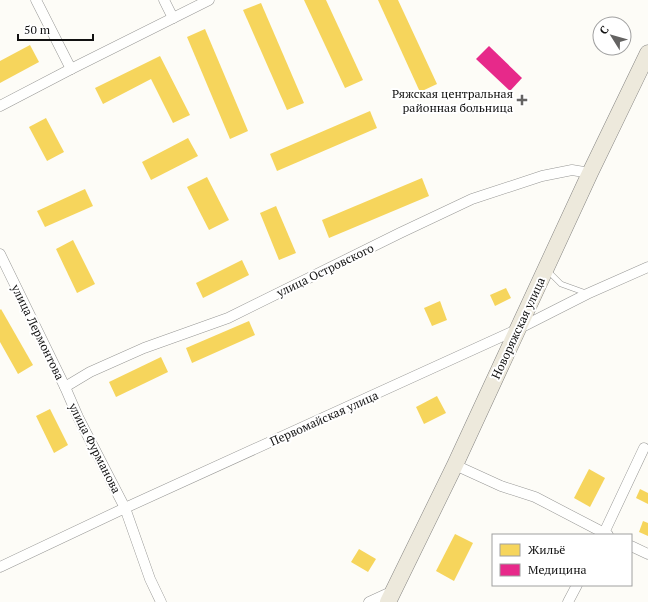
<svg xmlns="http://www.w3.org/2000/svg" width="648" height="602" font-family="'PT Serif',serif">
  <style>
    .homes { fill: #f6d55c }
    .health { fill: #e7298a }
    .lines { fill: none; stroke-linecap: round; stroke-linejoin: round }
    .lane-casing { stroke: #979795; stroke-width: 6 }
    .street-casing { stroke: #979795; stroke-width: 11 }
    .primary-casing { stroke: #858482; stroke-width: 17 }
    .lane { stroke: #fffffe; stroke-width: 5 }
    .street { stroke: #fffffe; stroke-width: 10 }
    .primary { stroke: #ede9dc; stroke-width: 16 }
    .poi-dot { fill: #646362; stroke: #fff; stroke-width: 1.5 }
    .labels { text-anchor: middle; dominant-baseline: central; stroke-width: 4; stroke-linejoin: round; paint-order: stroke }
    .poi-label { font-size: 12px; fill: #111; stroke: #fff; text-anchor: end }
    .street-label { font-size: 12px; fill: #111; stroke: #fff }
  </style>
  <rect width="100%" height="100%" fill="#fdfcf7"/>
  <g class="homes">
    <path d="M304 0H326L363 80 345 88Z"/>
    <path d="M378 0H398L437 84 420 92Z"/>
    <path d="M261 3 304 103 287 110 243 10Z"/>
    <path d="M205 29 248 131 230 139 187 37Z"/>
    <path d="M30 45 39 62 0 83V61Z"/>
    <path d="M160 56 190 115 173 123 151 79 103 104 95 88Z"/>
    <path d="M370 111 377 128 277 171 270 154Z"/>
    <path d="M46 118 64 152 47 161 29 127Z"/>
    <path d="M188 138 198 156 151 180 142 162Z"/>
    <path d="M207 177 229 220 209 230 187 187Z"/>
    <path d="M422 178 429 196 329 238 322 220Z"/>
    <path d="M85 189 93 206 45 227 37 211Z"/>
    <path d="M276 206 296 253 279 260 260 213Z"/>
    <path d="M73 240 95 284 77 293 56 249Z"/>
    <path d="M242 260 249 275 203 298 196 283Z"/>
    <path d="M506 288 511 298 495 306 490 295Z"/>
    <path d="M440 301 447 320 432 326 424 308Z"/>
    <path d="M1 309 33 365 18 374 0 342V310Z"/>
    <path d="M249 321 255 335 192 363 186 348Z"/>
    <path d="M161 357 168 372 116 397 109 382Z"/>
    <path d="M437 396 446 413 424 424 416 407Z"/>
    <path d="M50 409 68 445 54 453 36 416Z"/>
    <path d="M589 469 605 478 590 507 574 498Z"/>
    <path d="M640 489 648 493V504L636 498Z"/>
    <path d="M643 521 648 523V536L639 532Z"/>
    <path d="M455 534 473 543 454 581 436 571Z"/>
    <path d="M359 549 376 559 368 572 351 562Z"/>
  </g>
  <path class="health" d="M489 46 522 78 510 91 476 59Z"/>
  <g class="lines">
    <g class="lane-casing">
      <path id="lane" d="M548 271 561 284 586 293"/>
    </g>
    <g class="street-casing">
      <g id="street">
        <path d="M36 0 71 69"/>
        <path d="M164 0 173 18"/>
        <path d="M0 106 71 69 209 0"/>
        <path d="M0 254 65 387 78 417 125 508 150 579 161 602"/>
        <path d="M65 387 90 372 144 348 228 318 400 233 472 199 542 176 572 170 590 173"/>
        <path d="M455 465 501 486 535 497 608 535"/>
        <path d="M603 535 644 448"/>
        <path d="M631 546 648 554"/>
        <path d="M0 567 125 508 516 330 587 294 648 267"/>
        <path d="M369 602 393 591"/>
        <path d="M568 602 577 585"/>
      </g>
    </g>
    <g class="primary-casing">
      <path id="primary" d="M388 602 455 465 590 173 648 53"/>
    </g>
    <use href="#lane" class="lane"/>
    <use href="#street" class="street"/>
    <use href="#primary" class="primary"/>
  </g>
  <path class="poi-dot" d="M520 94h4v4h4v4h-4v4h-4v-4h-4v-4h4z"/>
  <g class="labels">
    <g class="poi-label">
      <text x="513" y="93">Ряжская центральная<tspan x="513" dy="14">районная больница</tspan></text>
    </g>
    <g class="street-label">
      <text transform="translate(325 270) rotate(-26)">улица Островского</text>
      <text transform="translate(518 328) rotate(-65)">Новоряжская улица</text>
      <text transform="translate(38 332) rotate(64)">улица Лермонтова</text>
      <text transform="translate(324 418) rotate(-24)">Первомайская улица</text>
      <text transform="translate(95 448) rotate(63)">улица Фурманова</text>
    </g>
  </g>
  <rect x="492" y="534" width="140" height="52" fill="#ffffff" stroke="#a0a0a0"/>
  <rect x="500" y="544" width="20" height="12" fill="#f6d55c" stroke="#a0a0a0"/>
  <text x="528" y="554" font-size="12" fill="#111111">Жильё</text>
  <rect x="500" y="564" width="20" height="12" fill="#e7298a" stroke="#a0a0a0"/>
  <text x="528" y="574" font-size="12" fill="#111111">Медицина</text>
  <g transform="translate(612 36) rotate(307)"><circle r="19" fill="#ffffff" stroke="#a0a0a0"/>
  <path d="M0-3L7 15L0 10L-7 15Z" fill="#646362"/>
  <text y="-6" font-size="11" font-weight="bold" text-anchor="middle" fill="#111111">С</text>
  </g>
  <path d="M18 34v6h75v-6" fill="none" stroke="#111111" stroke-width="2"/>
  <text x="24" y="34" font-size="12" fill="#111111" stroke="#ffffff" stroke-width="3" paint-order="stroke">50 m</text>
</svg>
